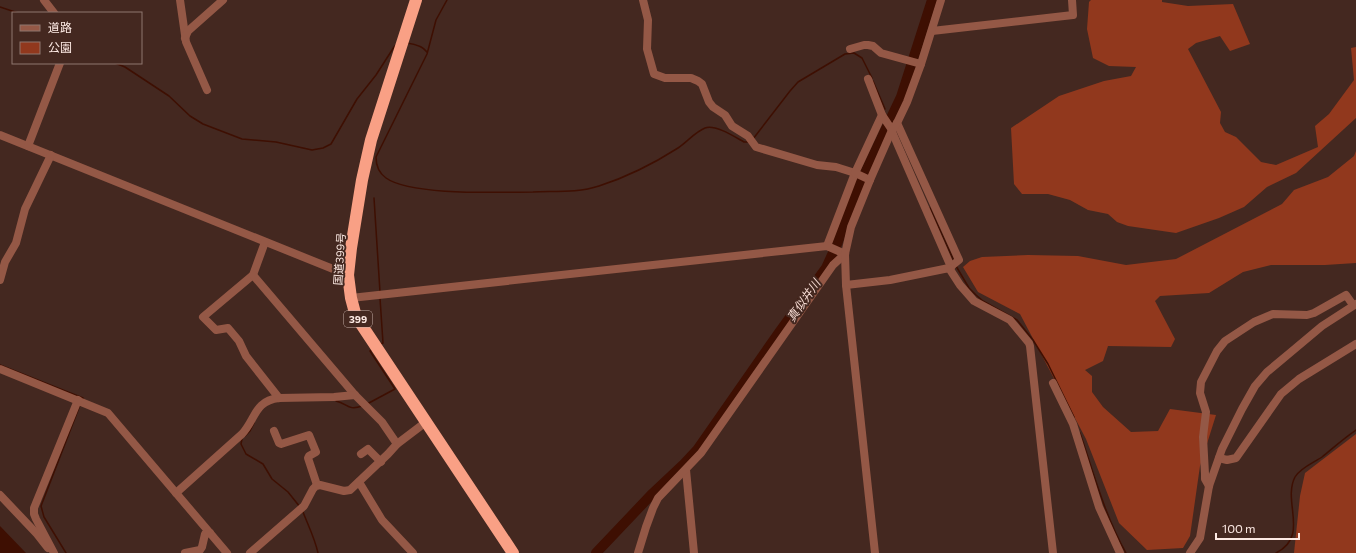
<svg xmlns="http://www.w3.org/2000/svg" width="1356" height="553" font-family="Commissioner,'Noto Sans JP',sans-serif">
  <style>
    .green { fill: #91381d }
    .water { fill: #3e0f02 }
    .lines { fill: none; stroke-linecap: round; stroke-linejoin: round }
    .stream { stroke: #3e0f02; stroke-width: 1.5 }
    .river { stroke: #3e0f02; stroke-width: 10 }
    .minor { stroke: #945846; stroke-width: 8 }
    .highway { stroke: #f9a085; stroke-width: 12 }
    .labels { text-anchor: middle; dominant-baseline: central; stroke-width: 4; stroke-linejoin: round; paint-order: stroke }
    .shield { fill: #442820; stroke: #c6b0a9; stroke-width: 1 }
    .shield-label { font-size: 10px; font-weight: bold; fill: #fdeae4 }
    .street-label { font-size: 11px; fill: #fdeae4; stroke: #442820 }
    .water-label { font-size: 12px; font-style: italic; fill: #f7dcd4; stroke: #442820 }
  </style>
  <rect width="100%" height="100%" fill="#442820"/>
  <g class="green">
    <path d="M1091 0H1162V2L1188 6 1233 4 1250 44 1230 51 1220 36 1196 43 1188 49 1221 112 1220 123 1225 132 1236 137 1261 162 1276 165 1318 147 1315 126 1329 114 1354 80 1351 48 1356 47V118L1296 173 1267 187 1244 207 1219 218 1176 233 1128 226 1117 222 1108 214 1088 210 1070 200 1048 194H1022L1014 184 1011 128 1059 96 1104 81 1131 76 1136 67 1109 66 1093 58 1087 29 1089 2Z"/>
    <path d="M1356 151V263L1325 265H1271L1243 272 1209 293 1160 296 1155 301 1175 339 1171 347 1108 346 1103 361 1085 370 1092 376V392L1103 407 1131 432 1158 431 1170 409 1216 415 1200 466 1190 536 1183 548 1147 550 1119 523 1086 439 1020 314 978 292 963 267 970 261 982 257 1028 255 1078 256 1126 265 1176 259 1282 204 1294 190 1328 177 1354 156Z"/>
    <path d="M1356 434V553H1294L1300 496 1305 473Z"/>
  </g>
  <path class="water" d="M0 526 26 553H0Z"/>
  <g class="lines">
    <g class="stream">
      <path d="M447 0 436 20 427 54 376 157C376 166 379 173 386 178 411 196 501 192 533 192 555 191 578 193 599 186 627 177 653 164 678 148 687 142 695 132 705 128 715 124 735 137 744 142H748"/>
      <path d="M0 7 18 13"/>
      <path d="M407 43C414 44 423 46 427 52"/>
      <path d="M115 63 125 67 169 96 190 116 203 124 242 139 276 142 312 150 323 148 331 144 357 99 376 75 394 47 396 45"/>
      <path d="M873 81 885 109"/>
      <path d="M753 139 790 91 798 82 845 54 854 53 862 58 872 78"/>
      <path d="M374 198 380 292"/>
      <path d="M930 208 954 261"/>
      <path d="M956 266 969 288 976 295 983 301 1017 320 1033 340 1048 364 1074 417"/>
      <path d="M380 298 383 343 380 344"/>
      <path d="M0 365 83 398V399"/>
      <path d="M336 401C348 404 348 411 362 406"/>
      <path d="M367 404 395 389 370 351 372 350"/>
      <path d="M1080 433C1094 474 1105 516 1126 553"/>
      <path d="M245 436 250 431 254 423"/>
      <path d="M242 439 241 444 246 454 263 464 272 479 288 492 300 507"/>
      <path d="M303 512C308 525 315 539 318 553"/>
      <path d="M66 553 44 517 41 506 80 405"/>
      <path d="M1276 553C1310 536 1282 502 1295 477 1300 468 1313 463 1322 457 1333 448 1344 438 1356 430"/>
    </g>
    <path class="river" d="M596 553 651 495 684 464 697 450 780 331 826 268 837 244 857 190 901 97 932 0"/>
    <g class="minor">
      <path d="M44 0 54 13"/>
      <path d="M180 0 186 42 207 90"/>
      <path d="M643 0 648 20 647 49 654 74 665 78H691L698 81 702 84 709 102 713 107 725 115 732 126 748 136 756 147 817 165 836 167 855 173 827 246"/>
      <path d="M932 31 1073 15 1072 0"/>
      <path d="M185 38 188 31 223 0"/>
      <path d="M850 49 864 45H868L873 46 881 53 921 64"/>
      <path d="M868 79 882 115"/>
      <path d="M897 123 959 260 949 268"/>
      <path d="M0 135 348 275"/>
      <path d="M28 146 60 63"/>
      <path d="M870 180 855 173 882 115 892 130 893 134 951 267"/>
      <path d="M265 242 253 275 203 317 216 330 228 328 239 341 246 356 279 398"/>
      <path d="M253 275 355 395 382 422 397 444"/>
      <path d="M0 280 5 262 16 243 25 209 51 155"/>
      <path d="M846 285 890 280 949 268 960 285 974 301 1010 320 1029 343 1030 346 1053 553"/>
      <path d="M351 298 827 246 845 254"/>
      <path d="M0 369 108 413 227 553"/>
      <path d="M1053 383 1073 424 1099 507 1120 553"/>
      <path d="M274 431 279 443 281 444 309 435 316 452 309 456 308 458 317 485"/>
      <path d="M361 454 368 449 381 462"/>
      <path d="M1219 458 1227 460 1236 458 1281 394 1299 379 1356 344"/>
      <path d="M686 470 694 553"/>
      <path d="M359 482 382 520 413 553"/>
      <path d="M1209 486 1205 479V474L1203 437 1206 412 1200 393 1201 382 1217 351 1225 341 1254 322 1273 314 1307 315 1314 313 1346 295 1353 305"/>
      <path d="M176 493 242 434C256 419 254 401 279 398L334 397 355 395"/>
      <path d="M0 495 37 534 48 548"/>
      <path d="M54 553 36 519 34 514V508L78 400"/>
      <path d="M185 553 200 550 202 547 205 534 210 533"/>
      <path d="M250 553 304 506 313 489 316 486 320 485 344 491 350 490 388 454 397 444 426 422"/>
      <path d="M638 553 646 527 653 508 658 498 701 453 833 265 845 254"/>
      <path d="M875 553 846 285 845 254 851 227 870 180 892 130 897 123 907 102 921 64 941 0"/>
      <path d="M1190 553 1200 538 1209 486 1222 449 1242 409 1255 386 1267 372 1291 352 1322 326 1356 304"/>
    </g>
    <path class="highway" d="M416 0 371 140 362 180 351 248 348 275 351 298 355 313 361 324 513 553"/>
  </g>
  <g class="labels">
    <rect class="shield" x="344" y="311" width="28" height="16" rx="3"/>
    <g class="shield-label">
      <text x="358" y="319">399</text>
    </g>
    <g class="street-label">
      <text transform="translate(339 259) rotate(-86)">国道399号</text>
    </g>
    <g class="water-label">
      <text transform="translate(803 300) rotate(-55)">真似井川</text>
    </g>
  </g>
  <rect x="12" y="12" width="130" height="52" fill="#442820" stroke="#8e766e"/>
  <rect x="20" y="25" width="20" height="6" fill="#945846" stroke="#8e766e"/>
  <text x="48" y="32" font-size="12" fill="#fdeae4">道路</text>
  <rect x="20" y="42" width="20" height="12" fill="#91381d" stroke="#8e766e"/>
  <text x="48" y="52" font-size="12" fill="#fdeae4">公園</text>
  <path d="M1216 533v6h83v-6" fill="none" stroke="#fdeae4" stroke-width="2"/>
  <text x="1222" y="533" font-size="12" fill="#fdeae4" stroke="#442820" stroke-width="3" paint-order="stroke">100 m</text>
</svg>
